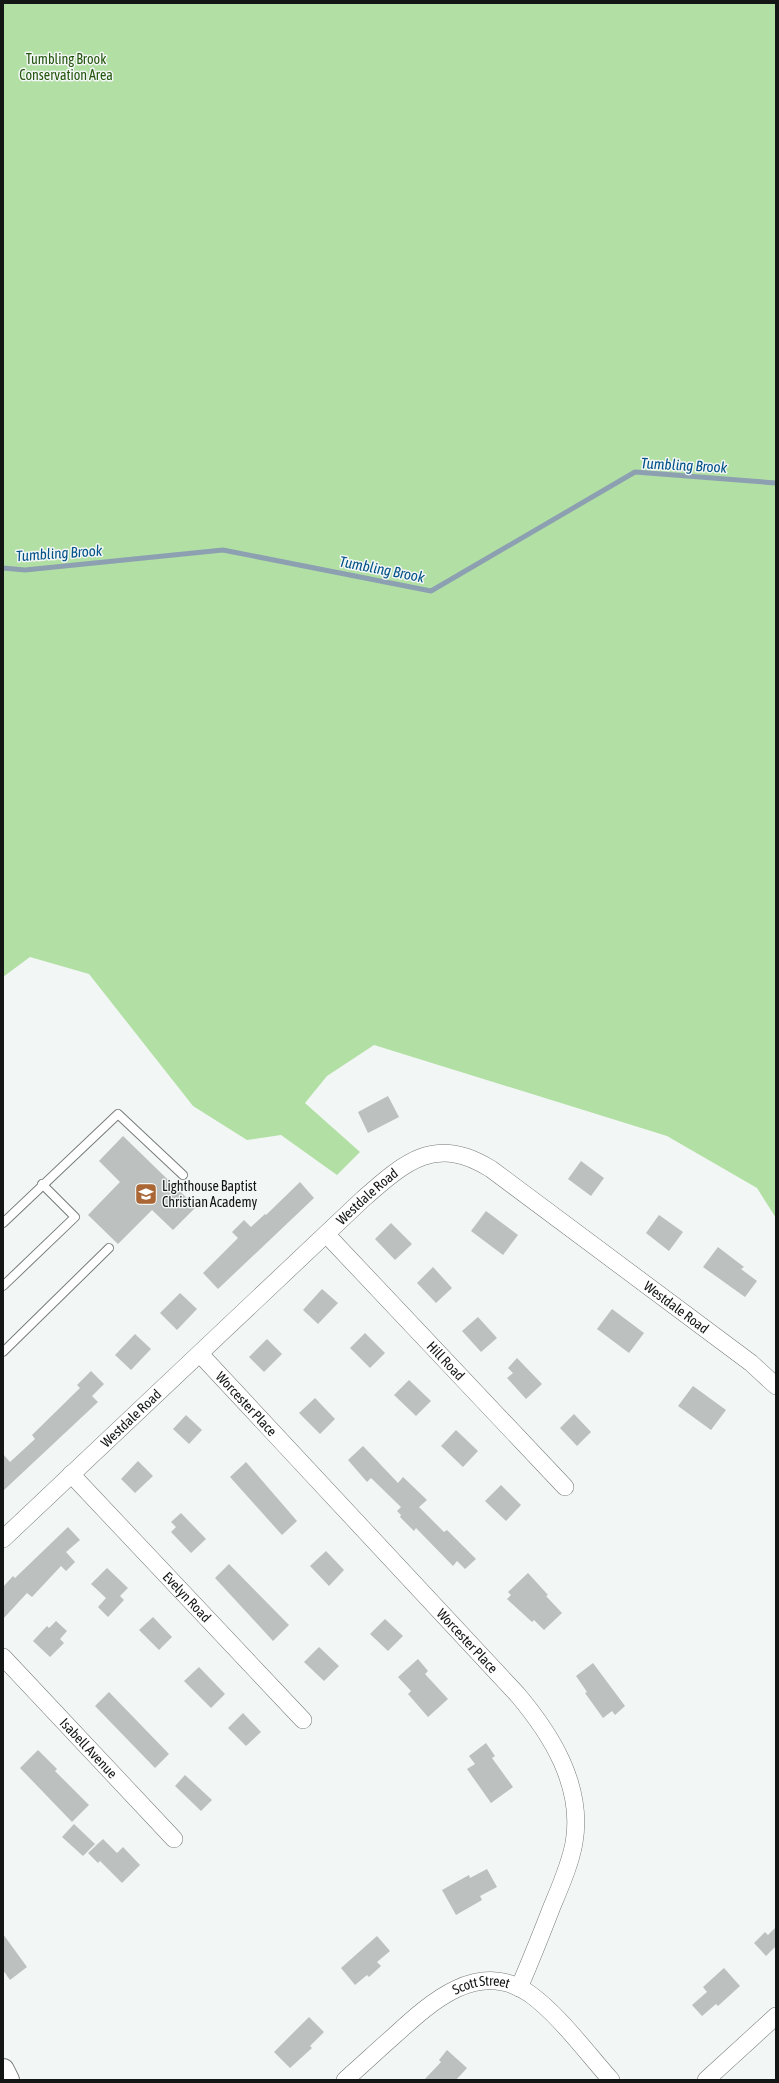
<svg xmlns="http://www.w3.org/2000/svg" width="779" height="2083" font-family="'Asap Condensed',sans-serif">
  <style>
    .green { fill: #b2e0a4 }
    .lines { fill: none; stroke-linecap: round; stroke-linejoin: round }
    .stream { stroke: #8da0b1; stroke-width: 5 }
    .building { fill: #bcc0be }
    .service-casing { stroke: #777b7b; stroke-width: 10 }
    .minor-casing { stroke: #777b7b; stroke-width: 18 }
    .secondary-casing { stroke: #777b7b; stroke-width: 24 }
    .service { stroke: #fff; stroke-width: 8 }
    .minor { stroke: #fff; stroke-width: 17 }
    .secondary { stroke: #fff; stroke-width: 22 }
    .labels { text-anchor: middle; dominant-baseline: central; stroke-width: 3; stroke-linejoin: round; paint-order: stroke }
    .park-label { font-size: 14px; fill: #25560e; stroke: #f2f6f5 }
    .poi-label { font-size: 14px; fill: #141615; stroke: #f2f6f5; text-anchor: start }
    .street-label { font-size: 14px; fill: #141615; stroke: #f2f6f5 }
    .water-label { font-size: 15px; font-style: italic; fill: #03528a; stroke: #f2f6f5 }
  </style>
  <rect width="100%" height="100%" fill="#f2f6f5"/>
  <path class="green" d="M3 3H776V1218L757 1188 667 1136 374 1045 327 1076 305 1103 360 1152 337 1175 281 1135 247 1140 193 1106 89 974 30 957 3 977Z"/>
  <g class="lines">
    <path class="stream" d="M3 568 25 570 223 550 431 591 635 472 776 483"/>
  </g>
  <g class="building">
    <path d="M388 1096 399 1117 368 1133 358 1112Z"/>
    <path d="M123 1136 196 1207 173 1230 152 1210 118 1244 88 1215 120 1182 99 1161Z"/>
    <path d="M581 1161 604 1178 591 1196 568 1179Z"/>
    <path d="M300 1182 314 1198 218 1289 203 1273 238 1238 232 1232 244 1220 251 1227 265 1214 266 1215Z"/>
    <path d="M486 1211 518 1235 503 1255 471 1231Z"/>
    <path d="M659 1215 683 1232 669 1251 646 1233Z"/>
    <path d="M391 1223 412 1244 395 1260 375 1239Z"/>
    <path d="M718 1247 744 1267 741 1269 757 1281 745 1297 703 1267Z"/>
    <path d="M433 1267 452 1288 436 1303 417 1283Z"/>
    <path d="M322 1289 338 1303 318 1324 303 1310Z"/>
    <path d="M180 1293 197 1309 177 1330 160 1313Z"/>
    <path d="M612 1309 644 1333 629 1353 597 1329Z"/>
    <path d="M478 1317 497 1338 481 1352 462 1331Z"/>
    <path d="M365 1333 385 1353 370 1368 350 1348Z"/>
    <path d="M135 1334 151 1349 131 1370 115 1355Z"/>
    <path d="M267 1339 282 1354 264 1372 249 1357Z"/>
    <path d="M517 1358 542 1384 526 1399 507 1378 513 1373 508 1368Z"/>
    <path d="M91 1371 104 1384 92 1396 98 1402 3 1491V1454L10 1462 35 1439 32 1435 80 1388 77 1385Z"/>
    <path d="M409 1380 431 1401 416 1416 394 1395Z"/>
    <path d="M693 1386 726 1410 711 1430 678 1406Z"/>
    <path d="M315 1398 335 1419 320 1434 299 1413Z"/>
    <path d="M574 1414 591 1432 577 1446 560 1428Z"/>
    <path d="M186 1415 202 1430 189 1444 173 1429Z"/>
    <path d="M456 1430 478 1451 463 1467 441 1446Z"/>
    <path d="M363 1446 398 1483 403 1477 427 1500 419 1507 444 1532 447 1530 476 1559 465 1569 457 1561 453 1566 416 1528 414 1531 400 1517 401 1515 397 1511 401 1507 371 1478 367 1482 348 1460Z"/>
    <path d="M138 1461 153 1476 135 1493 121 1479Z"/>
    <path d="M246 1462 297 1521 282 1535 230 1477Z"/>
    <path d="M501 1485 521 1505 506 1521 485 1501Z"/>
    <path d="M181 1513 206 1539 191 1553 171 1532 176 1527 171 1522Z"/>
    <path d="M68 1527 80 1540 66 1552 75 1562 66 1571 61 1566 32 1597 27 1593 3 1619V1587L13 1576 15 1578Z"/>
    <path d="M326 1551 344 1570 329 1586 310 1566Z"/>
    <path d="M229 1564 289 1625 273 1641 215 1578Z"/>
    <path d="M107 1568 128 1588 120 1596 124 1600 108 1617 98 1607 106 1598 91 1584Z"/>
    <path d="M528 1573 548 1595 546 1596 562 1613 544 1630 534 1620 532 1622 507 1599 511 1595 508 1592Z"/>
    <path d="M153 1617 172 1637 159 1650 139 1630Z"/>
    <path d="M385 1619 403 1636 388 1651 370 1634Z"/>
    <path d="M56 1621 67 1631 60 1639 64 1643 50 1657 33 1641 47 1626 49 1628Z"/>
    <path d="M319 1647 339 1666 324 1681 304 1662Z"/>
    <path d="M418 1659 428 1671 425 1674 448 1699 428 1717 408 1694 411 1691 398 1677Z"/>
    <path d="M593 1663 625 1706 615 1715 612 1711 603 1718 585 1693 587 1692 576 1676Z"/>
    <path d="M199 1667 225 1694 211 1708 184 1681Z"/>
    <path d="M109 1692 169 1754 155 1768 95 1706Z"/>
    <path d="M243 1713 261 1732 246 1746 228 1728Z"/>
    <path d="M486 1743 495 1756 492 1758 513 1787 491 1803 467 1769 475 1764 469 1756Z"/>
    <path d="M38 1750 57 1769 55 1771 89 1805 72 1822 20 1768Z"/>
    <path d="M185 1775 212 1800 201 1811 175 1786Z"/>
    <path d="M74 1824 95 1844 83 1856 62 1837Z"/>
    <path d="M103 1839 117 1853 123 1847 140 1865 122 1883 100 1861 98 1863 88 1853Z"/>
    <path d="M487 1869 497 1887 480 1896 482 1900 456 1915 442 1890 469 1875 470 1878Z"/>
    <path d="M776 1927V1946L766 1956 754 1943 765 1932 768 1935Z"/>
    <path d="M3 1934 27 1967 10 1980 3 1970Z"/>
    <path d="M377 1936 390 1951 377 1962 381 1966 369 1977 367 1975 355 1985 341 1968Z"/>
    <path d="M724 1968 740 1986 718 2006 716 2004 702 2016 692 2005 707 1992 703 1987Z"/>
    <path d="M309 2017 324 2032 310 2046 312 2048 290 2068 274 2052Z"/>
    <path d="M447 2050 467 2068 456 2080H424L441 2062 439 2060Z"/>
  </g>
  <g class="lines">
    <g class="service-casing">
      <g id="service">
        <path d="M3 1223 118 1114 183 1175"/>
        <path d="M3 1286 75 1217 42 1184"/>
        <path d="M3 1352 109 1248"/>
      </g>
    </g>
    <g class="minor-casing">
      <g id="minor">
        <path id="s1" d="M327 1235 565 1487"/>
        <path id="s2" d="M200 1354 517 1694C551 1734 584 1786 574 1843 570 1865 560 1887 551 1909 541 1935 530 1962 519 1988"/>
        <path id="s3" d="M71 1474 303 1720"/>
        <path id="s4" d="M3 1539 363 1199C405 1162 436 1134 491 1169L751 1363 776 1386"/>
        <path id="s5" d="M3 1657 174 1839"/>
        <path id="s6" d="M345 2080C362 2065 378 2050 395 2035 431 2002 479 1958 530 1994 559 2015 587 2053 611 2080"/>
        <path d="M706 2080 776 2016"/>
      </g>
    </g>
    <g class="secondary-casing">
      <path id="secondary" d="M3 2070 8 2080"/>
    </g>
    <use href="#service" class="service"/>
    <use href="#minor" class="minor"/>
    <use href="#secondary" class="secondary"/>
  </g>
  <defs>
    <g id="school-square" transform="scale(1.15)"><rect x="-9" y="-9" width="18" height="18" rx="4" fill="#aa6735" stroke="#f2f6f5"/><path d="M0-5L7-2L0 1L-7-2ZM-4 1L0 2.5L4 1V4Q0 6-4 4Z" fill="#fff"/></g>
  </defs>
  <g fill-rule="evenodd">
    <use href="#school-square" x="146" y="1194"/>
  </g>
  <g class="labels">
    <g class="park-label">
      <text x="66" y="59">Tumbling Brook<tspan x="66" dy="16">Conservation Area</tspan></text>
    </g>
    <g class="poi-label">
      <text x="162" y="1186">Lighthouse Baptist<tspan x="162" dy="16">Christian Academy</tspan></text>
    </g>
    <g class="street-label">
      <text stroke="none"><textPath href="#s4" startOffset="500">Westdale Road</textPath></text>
      <text stroke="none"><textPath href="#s4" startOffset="872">Westdale Road</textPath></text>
      <text stroke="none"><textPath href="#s1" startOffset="173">Hill Road</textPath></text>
      <text stroke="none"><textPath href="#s2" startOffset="68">Worcester Place</textPath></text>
      <text stroke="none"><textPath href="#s4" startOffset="176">Westdale Road</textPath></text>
      <text stroke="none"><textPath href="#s3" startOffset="169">Evelyn Road</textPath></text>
      <text stroke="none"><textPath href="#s2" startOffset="392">Worcester Place</textPath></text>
      <text stroke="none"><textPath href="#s5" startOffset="125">Isabell Avenue</textPath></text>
      <text stroke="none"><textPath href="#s6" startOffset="170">Scott Street</textPath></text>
    </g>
    <g class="water-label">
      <text transform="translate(684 465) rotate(3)">Tumbling Brook</text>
      <text transform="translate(59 553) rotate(-4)">Tumbling Brook</text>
      <text transform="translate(382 569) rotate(11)">Tumbling Brook</text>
    </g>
  </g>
  <rect width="779" height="2083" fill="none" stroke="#141615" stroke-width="8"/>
</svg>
